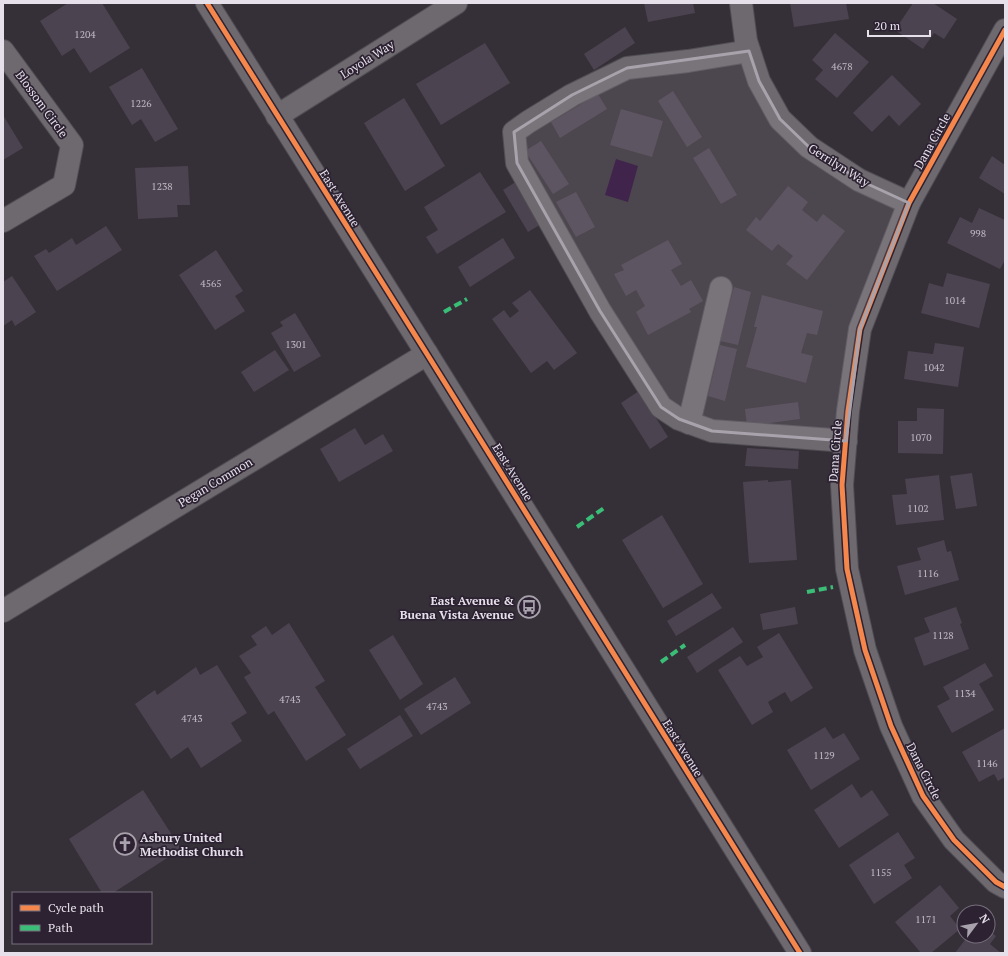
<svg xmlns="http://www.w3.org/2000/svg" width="1008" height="956" font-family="'PT Serif',serif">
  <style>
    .water { fill: #260635 }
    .building { fill: #4c4350 }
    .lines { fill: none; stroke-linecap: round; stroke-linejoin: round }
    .street-casing { stroke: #514d54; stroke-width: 24 }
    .secondary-casing { stroke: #514d54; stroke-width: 24 }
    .street { stroke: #6d696f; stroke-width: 22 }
    .secondary { stroke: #6d696f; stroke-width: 22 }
    .quiet { stroke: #3abd76; stroke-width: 4; stroke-dasharray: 8 4; stroke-linecap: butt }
    .cycleway-casing { stroke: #2c2232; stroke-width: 8 }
    .cycleway { stroke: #f5874c; stroke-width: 5 }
    .marked { fill: #a8a2ac; fill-opacity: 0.2; stroke: #a8a2ac; stroke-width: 3; stroke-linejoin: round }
    .labels { text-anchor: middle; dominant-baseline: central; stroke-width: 3.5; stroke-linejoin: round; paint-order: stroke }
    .number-label { font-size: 10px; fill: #c0b9c4 }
    .street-label { font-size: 12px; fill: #e6e0ea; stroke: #2c2232 }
    .poi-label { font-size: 12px; font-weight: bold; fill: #e6e0ea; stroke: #2c2232; text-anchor: end }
  </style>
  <rect width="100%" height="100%" fill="#353038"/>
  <path class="water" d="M616 159 638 166 628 202 605 195Z"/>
  <g class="building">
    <path d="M68 3H102L130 48 90 73 74 48 62 56 40 21Z"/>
    <path d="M644 3H693L695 13 648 22Z"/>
    <path d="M790 3H846L849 19 794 27Z"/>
    <path d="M913 3H933L957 19 944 39 934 33 923 49 895 30Z"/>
    <path d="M625 27 635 43 594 70 584 54Z"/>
    <path d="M835 33 869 62 837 98 815 79 823 70 812 60Z"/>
    <path d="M485 43 510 83 441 125 416 84Z"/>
    <path d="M142 68 178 129 155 142 141 119 132 125 109 87Z"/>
    <path d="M892 75 921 104 899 126 889 115 872 132 853 113Z"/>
    <path d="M673 91 702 137 687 147 658 101Z"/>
    <path d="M598 94 607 109 560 138 551 122Z"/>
    <path d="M404 98 445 166 405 191 364 123Z"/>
    <path d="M621 109 663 121 652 157 610 145Z"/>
    <path d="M3 115 23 148 3 160Z"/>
    <path d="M541 141 569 184 553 194 525 151Z"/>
    <path d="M709 148 737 195 721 204 693 158Z"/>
    <path d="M992 156 1005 165V194L979 178Z"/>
    <path d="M188 166 190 205H177L178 217 138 219 135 168Z"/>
    <path d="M480 172 506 212 437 254 426 237 438 230 424 207Z"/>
    <path d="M517 181 543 223 528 232 503 190Z"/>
    <path d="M788 186 808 202 802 210 817 222 823 214 845 231 807 280 786 264 793 256 778 244 772 251 746 230 756 217 760 221Z"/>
    <path d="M576 192 595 227 576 237 556 202Z"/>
    <path d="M979 208 1005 220V260L1000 269 947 243 960 217 972 223Z"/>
    <path d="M106 226 122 250 57 291 34 256 46 249 49 253 72 238 76 245Z"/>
    <path d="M503 238 515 258 470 287 458 267Z"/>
    <path d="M668 240 682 264 671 270 681 286 691 280 703 301 689 309 691 312 648 335 636 312 645 306 636 290 626 296 614 274 624 270 621 265Z"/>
    <path d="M216 250 243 291 235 296 245 311 215 330 179 275Z"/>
    <path d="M947 273 990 284 979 328 921 313 929 283 943 287Z"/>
    <path d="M12 276 36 312 15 326 12 320 3 326V282Z"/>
    <path d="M734 287 751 292 738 345 720 341Z"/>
    <path d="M530 290 577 353 554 370 547 361 531 373 492 319 504 310 510 318 519 311 512 303Z"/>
    <path d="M762 295 823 311 817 335 807 333 801 353 813 356 806 383 746 367 757 327H754Z"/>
    <path d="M295 313 321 356 294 372 271 333 283 326 280 322Z"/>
    <path d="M935 343 964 347 958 387 904 379 908 351 933 354Z"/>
    <path d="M720 345 737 349 725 401 708 396Z"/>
    <path d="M275 350 289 370 254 392 241 372Z"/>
    <path d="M639 391 668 437 650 449 621 403Z"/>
    <path d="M798 402 800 419 747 426 745 409Z"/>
    <path d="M917 408 944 409 943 454 898 453V421H917Z"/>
    <path d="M355 428 365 445 383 434 393 451 339 482 320 449Z"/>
    <path d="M747 448 799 451 798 469 745 466Z"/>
    <path d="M972 473 977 506 956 509 950 476Z"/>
    <path d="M939 475 944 520 896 525 892 495 907 494 905 479Z"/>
    <path d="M768 480V482L791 480 797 560 749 563 743 482Z"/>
    <path d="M662 515 703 584 663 608 622 540Z"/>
    <path d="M944 540 947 552 951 551 959 580 905 595 897 566 921 560 917 548Z"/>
    <path d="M712 593 722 608 676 636 667 621Z"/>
    <path d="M795 607 798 624 763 630 760 614Z"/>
    <path d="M956 607 962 623 960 624 969 649 924 666 914 638 930 632 924 618Z"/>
    <path d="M289 623 325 681 315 687 346 735 306 761 274 711 268 715 244 677 251 673 239 656 257 645 251 636 266 626 272 635Z"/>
    <path d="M733 627 743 642 697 673 687 657Z"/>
    <path d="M779 633 813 688 791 702 785 692 768 702 773 712 752 725 718 670 740 656 747 666 763 657 757 647Z"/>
    <path d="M393 635 423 684 400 700 369 650Z"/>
    <path d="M985 663 993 676 979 684 994 710 952 733 937 706 950 699 943 687Z"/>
    <path d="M217 665 247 713 231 723 242 741 201 768 188 747 171 759 135 704 155 690 157 695 196 667 200 675Z"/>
    <path d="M455 677 471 703 421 735 404 709Z"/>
    <path d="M400 715 413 736 360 769 347 749Z"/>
    <path d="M825 727 833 739 844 733 860 759 811 790 787 750Z"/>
    <path d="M1005 728V777L998 781 994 774 979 782 962 752Z"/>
    <path d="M852 784 861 798 872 790 889 815 839 848 814 810Z"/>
    <path d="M143 790 181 849 113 893H102L69 839Z"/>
    <path d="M898 832 915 858 904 865 912 878 874 904 849 865Z"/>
    <path d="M940 885 959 908 950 916 960 929 931 953H921L895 922Z"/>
    <path d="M988 930 996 936 990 944 1001 953H955L968 936H988Z"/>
  </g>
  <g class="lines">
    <g class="street-casing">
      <g id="street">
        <path d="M741 3 746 41 759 81 780 119 809 147 859 180 909 203"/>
        <path d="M1005 30 909 203 860 329 848 411 842 485 847 569 865 650 891 726 923 796 954 840 996 882 1005 887"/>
        <path d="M3 51 72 145 64 185 3 221"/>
        <path d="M749 51 688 61 627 68 572 95 528 122 514 132 517 163 600 311 661 407 679 419 712 431 846 441"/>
        <path d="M277 116 456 3"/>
        <path d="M689 423 721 288"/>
        <path d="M3 611 427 354"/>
      </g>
    </g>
    <g class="secondary-casing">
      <path id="secondary" d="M207 3 427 354 800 953"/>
    </g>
    <use href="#street" class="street"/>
    <use href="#secondary" class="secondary"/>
    <g class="quiet">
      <path d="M444 312 467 299"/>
      <path d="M577 527 604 508"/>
      <path d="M807 592 833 587"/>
      <path d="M661 662 685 645"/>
    </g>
    <g class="cycleway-casing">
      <g id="cycleway">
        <path d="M207 3 427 354 800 953"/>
        <path d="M1005 30 909 203 860 329 848 411 842 485 847 569 865 650 891 726 923 796 954 840 996 882 1005 887"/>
      </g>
    </g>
    <use href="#cycleway" class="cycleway"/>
  </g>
  <path class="marked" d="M749 51 759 81 780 119 809 147 859 180 909 203 860 329 846 441 712 431 679 419 661 407 600 311 517 163 514 132 572 95 627 68Z"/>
  <defs>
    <g id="bus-ring" transform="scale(1.15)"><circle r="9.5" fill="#2c2232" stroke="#a8a2ac" stroke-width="1.5"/><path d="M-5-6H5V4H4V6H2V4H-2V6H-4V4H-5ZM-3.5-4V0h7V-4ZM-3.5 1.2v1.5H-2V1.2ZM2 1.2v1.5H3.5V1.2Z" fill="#a8a2ac"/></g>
    <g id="church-ring" transform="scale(1.15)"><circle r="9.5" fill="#2c2232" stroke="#a8a2ac" stroke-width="1.5"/><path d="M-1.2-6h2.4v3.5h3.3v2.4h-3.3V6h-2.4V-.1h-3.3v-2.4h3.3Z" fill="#a8a2ac"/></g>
  </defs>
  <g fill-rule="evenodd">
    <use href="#bus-ring" x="529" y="607"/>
    <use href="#church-ring" x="125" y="844"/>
  </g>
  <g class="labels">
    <g class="number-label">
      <text x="85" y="34">1204</text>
      <text x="842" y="66">4678</text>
      <text x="141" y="103">1226</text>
      <text x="162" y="186">1238</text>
      <text x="978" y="233">998</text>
      <text x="211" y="283">4565</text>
      <text x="955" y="300">1014</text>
      <text x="296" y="344">1301</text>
      <text x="934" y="367">1042</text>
      <text x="921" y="437">1070</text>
      <text x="918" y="508">1102</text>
      <text x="928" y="573">1116</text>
      <text x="943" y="635">1128</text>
      <text x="965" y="693">1134</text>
      <text x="290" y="699">4743</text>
      <text x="437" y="706">4743</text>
      <text x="192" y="718">4743</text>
      <text x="824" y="755">1129</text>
      <text x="987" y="763">1146</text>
      <text x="881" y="872">1155</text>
      <text x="926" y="919">1171</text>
    </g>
    <g class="street-label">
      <text transform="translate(367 59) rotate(-32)">Loyola Way</text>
      <text transform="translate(42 104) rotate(54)">Blossom Circle</text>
      <text transform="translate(932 141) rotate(-61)">Dana Circle</text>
      <text transform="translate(839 165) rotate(32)">Gerrilyn Way</text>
      <text transform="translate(340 198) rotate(58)">East Avenue</text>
      <text transform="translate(835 451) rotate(-86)">Dana Circle</text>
      <text transform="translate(513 472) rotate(58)">East Avenue</text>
      <text transform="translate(215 482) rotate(-31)">Pegan Common</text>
      <text transform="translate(683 748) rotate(58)">East Avenue</text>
      <text transform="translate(924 771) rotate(63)">Dana Circle</text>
    </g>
    <g class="poi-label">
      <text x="514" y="600">East Avenue &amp;<tspan x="514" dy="14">Buena Vista Avenue</tspan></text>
      <text x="140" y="837" text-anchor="start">Asbury United<tspan x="140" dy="14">Methodist Church</tspan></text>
    </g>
  </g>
  <rect width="1008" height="956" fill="none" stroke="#e6e0ea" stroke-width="8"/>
  <rect x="12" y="892" width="140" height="52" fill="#2c2232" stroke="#766e7c"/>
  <rect x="20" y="905" width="20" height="6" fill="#f5874c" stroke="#766e7c"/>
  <text x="48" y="912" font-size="12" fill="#e6e0ea">Cycle path</text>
  <rect x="20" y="925" width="20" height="6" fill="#3abd76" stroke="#766e7c"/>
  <text x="48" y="932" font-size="12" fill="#e6e0ea">Path</text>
  <g transform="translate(976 924) rotate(58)"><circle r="19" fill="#2c2232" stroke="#766e7c"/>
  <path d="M0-3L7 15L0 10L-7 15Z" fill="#a8a2ac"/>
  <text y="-6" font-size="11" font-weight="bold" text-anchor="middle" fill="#e6e0ea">N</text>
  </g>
  <path d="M868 30v6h62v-6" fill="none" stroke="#e6e0ea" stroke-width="2"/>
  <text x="874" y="30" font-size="12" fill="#e6e0ea" stroke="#2c2232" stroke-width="3" paint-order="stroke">20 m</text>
</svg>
